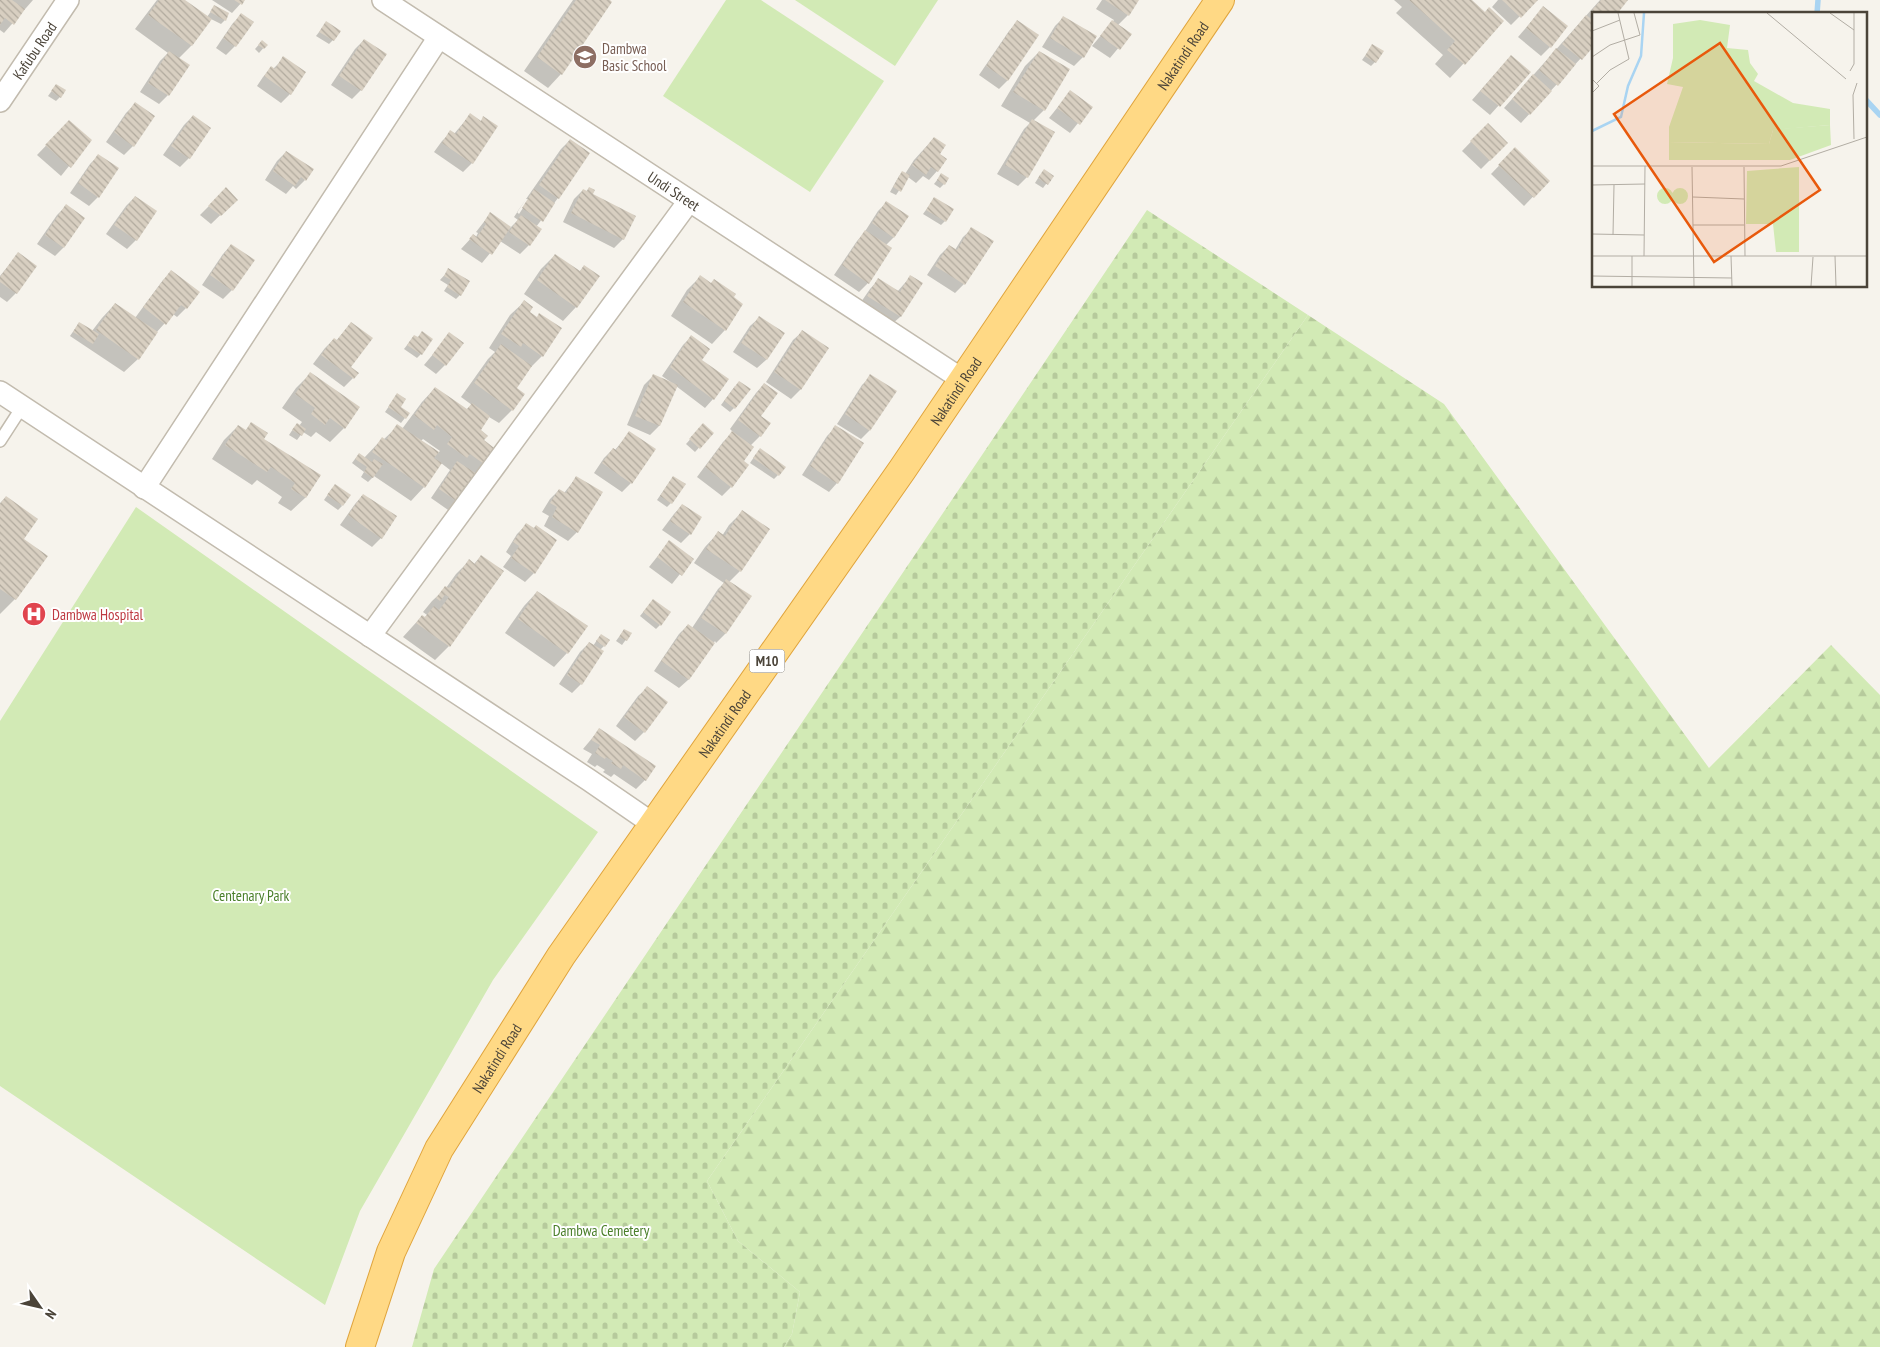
<svg xmlns="http://www.w3.org/2000/svg" width="1880" height="1347" font-family="'PT Sans Narrow',sans-serif">
  <style>
    .green { fill: #d2eab5 }
    .forest { fill: url(#forest-firs) }
    .cemetery { fill: url(#cemetery-stones) }
    .shadow { fill: #0003; fill-rule: evenodd }
    .lines { fill: none; stroke-linecap: round; stroke-linejoin: round }
    .stream { stroke: #a9d4f2; stroke-width: 5.5 }
    .building { fill: url(#building-back-hatch) }
    .service-casing { stroke: #c2bbae; stroke-width: 14 }
    .minor-casing { stroke: #c2bbae; stroke-width: 24 }
    .trunk-casing { stroke: #e0a43c; stroke-width: 30 }
    .service { stroke: #fff; stroke-width: 11 }
    .minor { stroke: #fff; stroke-width: 21 }
    .trunk { stroke: #ffd985; stroke-width: 28 }
    .labels { text-anchor: middle; dominant-baseline: central; stroke-width: 4; stroke-linejoin: round; paint-order: stroke }
    .shield { fill: #fff; stroke: #817c74; stroke-width: 1 }
    .shield-label { font-size: 14px; font-weight: bold; fill: #4b4439 }
    .education-label { font-size: 15px; fill: #785e54; stroke: #fff; text-anchor: start }
    .street-label { font-size: 15px; fill: #4b4439; stroke: #fff }
    .health-label { font-size: 15px; fill: #be3a42; stroke: #fff; text-anchor: start }
    .park-label { font-size: 15px; fill: #4a7f2a; stroke: #fff }
    .inset-river { fill: none; stroke: #a9d4f2; stroke-width: 2.5 }
    .inset-road { fill: none; stroke: #b2ada4; stroke-width: 1 }
    .view { fill: #e8590c; fill-opacity: 0.15; stroke: #e8590c; stroke-width: 2.5 }
    .inset-edge { fill: none; stroke: #4b4439; stroke-width: 2.5 }
  </style>
  <defs>
    <pattern id="forest-firs" width="22" height="20" patternUnits="userSpaceOnUse" patternTransform="scale(1.25)"><rect width="22" height="20" fill="#d2eab5"/><path d="M5 1l3.5 6h-7zM16 11l3.5 6h-7z" fill="#b6ca9c"/></pattern>
    <pattern id="cemetery-stones" width="16" height="16" patternUnits="userSpaceOnUse" patternTransform="scale(1.25)"><rect width="16" height="16" fill="#d2eab5"/><path d="M2 7V4a2 2 0 0 1 4 0v3zM10 15v-3a2 2 0 0 1 4 0v3z" fill="#b6ca9c"/></pattern>
    <pattern id="building-back-hatch" width="6" height="6" patternUnits="userSpaceOnUse" patternTransform="scale(1.25)"><rect width="6" height="6" fill="#d8cfc1"/><path d="M-1 5l2 2M0 0l6 6M5-1l2 2" fill="none" stroke="#b1aa9e"/></pattern>
  </defs>
  <rect width="100%" height="100%" fill="#f6f3ec"/>
  <g class="green">
    <path d="M726 0H761L884 81 810 192 663 96Z"/>
    <path d="M795 0H938L895 66Z"/>
    <path d="M136 507 598 832 493 980 360 1211 325 1305 0 1086V721Z"/>
  </g>
  <path class="forest" d="M1308 315 1444 404 1709 768 1831 645 1880 695V1347H784L792 1334 800 1292 738 1241 707 1181Z"/>
  <path class="cemetery" d="M1147 210 1308 315 707 1181 738 1241 800 1292 792 1334 784 1347H412L434 1269Z"/>
  <g class="shadow">
    <path d="M0 0H33L4 33 0 30Z"/>
    <path d="M157 0H183L207 17 214 7 225 20 221 24 211 19 191 46 178 59 188 65 168 95 159 104 140 92 160 61 168 53 135 29Z"/>
    <path d="M212 0H244L232 13Z"/>
    <path d="M573 0H607L561 74 548 88 524 71Z"/>
    <path d="M1102 0H1138L1128 15 1118 25 1130 34 1110 58 1092 46 1114 20 1096 9Z"/>
    <path d="M1394 0H1470L1485 13 1503 21 1450 78 1435 64 1443 55 1396 13 1402 7Z"/>
    <path d="M1498 0H1536L1511 25 1492 7Z"/>
    <path d="M1600 0H1627L1616 14H1594V44L1521 123 1504 108Z"/>
    <path d="M1543 8 1550 47 1541 56 1518 37Z"/>
    <path d="M242 15 252 22 235 46 226 55 216 48 233 23Z"/>
    <path d="M1064 17 1083 57 1074 66 1042 47 1055 26Z"/>
    <path d="M1017 22 1008 80 999 89 979 75 1009 31Z"/>
    <path d="M326 23 333 40 329 44 316 36Z"/>
    <path d="M364 40 361 90 352 99 331 85 355 49Z"/>
    <path d="M262 41 266 45 259 53 255 49Z"/>
    <path d="M1373 45 1375 62 1371 66 1362 60Z"/>
    <path d="M1039 52 1044 110 1033 121 1053 132 1027 177 1018 186 997 174 1024 129 1030 123 1001 106 1025 66Z"/>
    <path d="M284 58 290 94 281 103 257 86 263 77 271 68 273 69Z"/>
    <path d="M1503 65 1529 72 1490 115 1472 100Z"/>
    <path d="M56 85 60 97 56 101 48 96Z"/>
    <path d="M1070 92 1091 107 1070 133 1049 118Z"/>
    <path d="M135 104 133 146 124 155 106 142 126 113Z"/>
    <path d="M470 115 480 122 484 118 472 163 463 172 434 152 442 141 451 132 454 134Z"/>
    <path d="M193 116 189 158 180 167 163 155 184 125Z"/>
    <path d="M1488 124 1507 143 1481 169 1462 151Z"/>
    <path d="M60 131 90 140 61 176 37 155Z"/>
    <path d="M934 138 938 155 937 171 929 180 923 176 916 183 908 177 896 195 890 192 899 176 903 172 905 174 914 160Z"/>
    <path d="M570 140 558 198 536 227 540 230 529 245 520 254 500 241 482 263 461 249 473 236 476 237 478 233 476 232 490 214 510 228 518 220 514 217 526 199 517 212 519 214 529 199H526L561 149Z"/>
    <path d="M1515 149 1548 181 1524 206 1491 174Z"/>
    <path d="M286 152 305 180 296 189 293 186 286 194 265 180 277 161Z"/>
    <path d="M99 155 98 197 89 206 70 193 90 164Z"/>
    <path d="M941 175 944 184 940 188 934 184Z"/>
    <path d="M1040 175 1052 176 1043 188 1035 183Z"/>
    <path d="M589 188 591 194 623 239 614 248 563 222 574 199 583 190 586 192Z"/>
    <path d="M226 189 236 200 211 224 200 215Z"/>
    <path d="M135 197 136 240 127 249 106 234 126 206Z"/>
    <path d="M934 199 945 221 941 225 923 214Z"/>
    <path d="M886 203 907 216 893 238 886 245 868 283 859 292 834 275 857 241 864 233 878 211Z"/>
    <path d="M66 206 84 218 63 248 55 256 37 244 57 215Z"/>
    <path d="M972 229 964 284 955 293 927 275 940 255 949 246 955 250 963 237Z"/>
    <path d="M231 245 232 290 223 299 202 285 223 254Z"/>
    <path d="M18 254 35 266 16 293 7 302 0 297V276Z"/>
    <path d="M555 255 579 272 584 267 576 307 563 321 524 294 541 269Z"/>
    <path d="M449 270 460 295 456 299 444 291 448 285 440 280Z"/>
    <path d="M172 272 186 308 177 317 173 314 155 334 138 359 124 372 70 336 79 323 92 331 102 318 115 304 135 318 163 280Z"/>
    <path d="M911 276 922 283 900 317 891 325 859 305 870 289 878 280 897 292Z"/>
    <path d="M700 277 732 297 725 330 712 344 671 316 687 290Z"/>
    <path d="M524 302 542 356 530 368 515 389 512 410 499 423 489 417 479 431 483 441 497 451 451 512 431 498 450 470 441 463 424 487 411 501 374 476 368 482 361 477 364 472 352 463 355 459 359 455 364 458 382 439 383 440 398 426 402 429 422 402 435 388 466 410 472 405 461 397 488 359 495 352 489 348 510 315ZM423 439 440 451 438 453 421 441Z"/>
    <path d="M759 318 783 334 766 360 757 368 733 352 750 326Z"/>
    <path d="M351 323 349 368 353 378 344 387 313 364 325 348 334 339 336 341Z"/>
    <path d="M802 332 828 348 800 390 791 399 766 382 793 340Z"/>
    <path d="M450 334 445 365 436 374 424 365Z"/>
    <path d="M414 336 421 354 417 358 404 349Z"/>
    <path d="M691 337 713 399 705 408 676 386 659 426 650 435 627 425 644 385 653 376 672 383 662 376 683 345Z"/>
    <path d="M310 374 358 407 344 428 330 442 316 432 311 437 303 432 297 440 289 435 293 429 299 426 302 422 282 408 296 388Z"/>
    <path d="M871 376 869 431 861 439 837 424 862 385Z"/>
    <path d="M764 384 760 417V436L750 446 731 487 722 496 697 477 723 442 733 432 730 429 756 393Z"/>
    <path d="M735 386 734 408 730 412 721 405Z"/>
    <path d="M394 399 399 408 408 414 401 423 385 412Z"/>
    <path d="M251 424 263 440 319 476 305 498 291 511 278 503 282 497 257 480 252 485 212 459 224 440 238 426 245 431Z"/>
    <path d="M703 425 712 433 695 452 686 444Z"/>
    <path d="M836 427 837 483 829 492 802 475 827 436Z"/>
    <path d="M629 433 631 483 622 492 594 473 604 458 613 449 615 450Z"/>
    <path d="M756 454 778 475 774 479 750 463Z"/>
    <path d="M576 478 577 532 568 541 544 526 549 516 542 512 550 499 559 490 564 493Z"/>
    <path d="M670 481 671 503 667 507 657 500Z"/>
    <path d="M331 490 342 506 338 510 324 500Z"/>
    <path d="M363 495 381 538 372 547 340 525 355 504Z"/>
    <path d="M6 497 22 539 15 599 0 614V503Z"/>
    <path d="M682 505 690 534 681 543 662 530 674 514Z"/>
    <path d="M742 512 740 571 729 582 750 596 725 634 716 643 715 641 688 680 679 688 654 671 679 634 688 625 692 628 718 589 724 583 694 563 705 547 718 533 722 536 729 525Z"/>
    <path d="M526 525 534 573 525 582 503 567 511 556 506 552 517 534Z"/>
    <path d="M669 542 692 559 672 584 649 567Z"/>
    <path d="M481 556 503 572 449 646 435 660 403 637 422 616 424 618 427 615 423 612 432 601 446 588 456 574 469 561 474 564Z"/>
    <path d="M537 592 567 653 554 667 505 633 524 606Z"/>
    <path d="M649 605 660 625 656 629 640 616Z"/>
    <path d="M624 630 630 634 622 645 616 641Z"/>
    <path d="M597 640 604 646 600 650 581 684 572 693 559 684 580 652 589 643 593 646Z"/>
    <path d="M647 688 644 732 635 741 616 726 638 696Z"/>
    <path d="M599 730 645 780 636 789 614 774 611 777 603 772 605 770 597 765 595 767 587 762 592 754 583 749Z"/>
  </g>
  <g class="lines">
    <g class="stream">
      <path d="M1817 14 1818 0"/>
      <path d="M1866 100 1880 115"/>
    </g>
  </g>
  <g class="building">
    <path d="M0 0H12L25 9 14 25 5 18 0 25Z"/>
    <path d="M159 0H185L212 19 192 46 148 15Z"/>
    <path d="M234 0H245L242 5Z"/>
    <path d="M576 0H610L612 2 562 75 537 57Z"/>
    <path d="M1105 0H1139L1129 16Z"/>
    <path d="M1409 0H1472L1485 12 1489 7 1504 21 1465 65 1447 50 1455 41Z"/>
    <path d="M1502 0H1538L1521 18Z"/>
    <path d="M1601 0H1628L1617 14H1597L1592 10Z"/>
    <path d="M214 5 229 13 226 21 210 12Z"/>
    <path d="M1543 6 1568 26 1551 48 1526 28Z"/>
    <path d="M241 13 254 22 236 47 223 38Z"/>
    <path d="M1586 15 1594 21V46L1582 60 1562 44Z"/>
    <path d="M1063 16 1097 36 1084 58 1050 38Z"/>
    <path d="M1017 20 1039 35 1008 81 986 66Z"/>
    <path d="M1112 20 1132 34 1120 50 1100 36Z"/>
    <path d="M326 21 341 31 334 41 319 32Z"/>
    <path d="M364 39 387 54 362 91 339 76Z"/>
    <path d="M262 40 268 45 264 49 258 45Z"/>
    <path d="M1372 44 1384 51 1376 63 1365 56Z"/>
    <path d="M1556 48 1576 64 1558 86 1539 70Z"/>
    <path d="M169 51 190 65 169 96 148 83Z"/>
    <path d="M1039 51 1070 69 1045 111 1013 92Z"/>
    <path d="M1511 55 1531 72 1500 107 1480 91Z"/>
    <path d="M283 56 306 72 291 95 264 76 271 66 275 69Z"/>
    <path d="M1533 74 1552 91 1530 115 1512 99Z"/>
    <path d="M56 84 66 90 61 98 51 91Z"/>
    <path d="M1070 90 1093 107 1080 125 1057 108Z"/>
    <path d="M135 102 155 116 134 147 114 132Z"/>
    <path d="M470 113 481 121 483 116 498 126 473 164 442 143 450 130 456 134Z"/>
    <path d="M193 115 211 128 190 159 171 146Z"/>
    <path d="M1032 119 1055 132 1028 178 1005 165Z"/>
    <path d="M69 120 92 140 71 168 45 145Z"/>
    <path d="M1488 123 1508 143 1490 161 1470 141Z"/>
    <path d="M934 137 946 145 940 154 947 159 938 172 931 167 926 175 912 165Z"/>
    <path d="M570 139 590 153 559 199 539 185Z"/>
    <path d="M1515 147 1550 181 1534 198 1498 165Z"/>
    <path d="M286 151 314 169 306 181 301 177 295 186 273 171Z"/>
    <path d="M98 154 119 168 99 198 78 183Z"/>
    <path d="M1044 169 1054 176 1048 185 1038 178Z"/>
    <path d="M902 171 910 175 901 192 893 187Z"/>
    <path d="M941 173 949 178 945 185 937 180Z"/>
    <path d="M226 187 238 200 221 216 208 206Z"/>
    <path d="M589 187 595 190 593 194 636 216 624 240 571 213 583 189 587 191Z"/>
    <path d="M534 189 555 203 543 222 522 208Z"/>
    <path d="M135 196 157 211 137 241 114 225Z"/>
    <path d="M934 197 954 209 946 222 926 210Z"/>
    <path d="M886 201 909 216 894 238 872 223Z"/>
    <path d="M66 204 85 218 64 248 45 235Z"/>
    <path d="M490 212 511 227 492 255 469 239 473 234 477 237 486 224 484 222Z"/>
    <path d="M521 215 542 229 530 246 509 232Z"/>
    <path d="M971 227 994 241 965 285 935 266 949 245 957 250Z"/>
    <path d="M865 230 892 248 869 284 842 265Z"/>
    <path d="M231 244 255 260 233 291 210 275Z"/>
    <path d="M18 252 37 266 17 294 0 282V277Z"/>
    <path d="M555 254 580 271 584 265 600 276 577 308 537 280Z"/>
    <path d="M448 268 470 281 461 296 447 287 451 280 444 276Z"/>
    <path d="M171 270 200 292 187 309 181 305 166 325 143 307Z"/>
    <path d="M700 275 711 283 714 279 736 294 734 297 743 304 726 331 683 302Z"/>
    <path d="M910 275 923 283 901 317 867 296 878 278 900 292Z"/>
    <path d="M524 300 533 307 530 312 537 317 539 313 562 328 543 357 523 343 521 347 501 334Z"/>
    <path d="M115 303 158 332 139 360 96 330Z"/>
    <path d="M759 316 785 333 767 360 741 343Z"/>
    <path d="M79 322 99 334 93 344 73 332Z"/>
    <path d="M351 322 373 338 351 367 359 373 354 379 321 355 334 338 337 340Z"/>
    <path d="M802 330 829 348 801 390 774 372Z"/>
    <path d="M422 331 433 339 422 355 407 345 414 335 418 337Z"/>
    <path d="M449 332 464 343 446 366 432 355Z"/>
    <path d="M691 335 710 349 702 360 729 379 714 400 670 367Z"/>
    <path d="M501 344 532 366 517 388 525 394 513 411 474 383Z"/>
    <path d="M310 372 360 407 345 429 330 418 325 425 311 414 315 408 295 394Z"/>
    <path d="M653 374 678 385 660 426 635 416Z"/>
    <path d="M870 374 897 391 870 431 845 414Z"/>
    <path d="M739 381 751 389 735 409 724 401Z"/>
    <path d="M764 383 778 393 761 416 771 423 761 437 738 420Z"/>
    <path d="M435 387 467 409 472 403 490 416 481 430 488 436 484 440 498 451 487 466 470 454 467 458 447 444 452 437 437 425 434 430 414 415Z"/>
    <path d="M397 393 406 399 401 407 410 413 406 419 388 407Z"/>
    <path d="M251 422 268 433 264 439 321 475 306 498 291 489 295 483 271 467 267 472 225 445 238 425 246 430Z"/>
    <path d="M297 423 306 429 302 436 292 430Z"/>
    <path d="M703 423 714 433 700 449 689 439Z"/>
    <path d="M397 424 439 452 434 458 442 463 425 488 372 452 382 437 386 440Z"/>
    <path d="M835 425 864 443 838 484 810 466Z"/>
    <path d="M629 431 656 449 632 484 602 463 613 448 616 450Z"/>
    <path d="M732 431 754 447 744 461 749 465 732 488 705 467Z"/>
    <path d="M760 448 786 467 779 476 753 458Z"/>
    <path d="M359 453 372 462 374 459 383 464 373 478 364 472 367 467 355 459Z"/>
    <path d="M457 461 480 476 461 504 439 489Z"/>
    <path d="M576 476 603 492 578 533 552 517 557 507 550 503 559 489 566 493Z"/>
    <path d="M673 476 686 484 672 504 660 496Z"/>
    <path d="M335 484 351 495 343 506 327 495Z"/>
    <path d="M363 494 397 516 382 539 348 515Z"/>
    <path d="M6 496 38 519 24 539 48 556 16 600 0 589V504Z"/>
    <path d="M682 504 702 517 691 535 670 521Z"/>
    <path d="M742 510 770 529 741 572 706 549 718 531 725 536Z"/>
    <path d="M526 523 534 528 536 525 557 540 535 574 511 558 519 546 513 542Z"/>
    <path d="M669 540 694 559 682 576 657 557Z"/>
    <path d="M481 555 504 571 450 647 416 623 422 615 425 617 434 606 439 610 449 597 445 595 440 601 436 598 445 586 449 588 469 559 475 564Z"/>
    <path d="M726 579 752 596 726 634 701 618Z"/>
    <path d="M537 591 588 626 568 654 518 619Z"/>
    <path d="M653 599 671 612 661 626 643 612Z"/>
    <path d="M688 624 715 643 689 680 661 661Z"/>
    <path d="M624 629 632 633 627 641 619 637Z"/>
    <path d="M601 634 610 640 605 647 596 641Z"/>
    <path d="M589 642 604 651 582 685 567 675Z"/>
    <path d="M647 686 668 702 645 733 624 717Z"/>
    <path d="M599 728 656 766 646 781 623 765 621 769 611 763 613 761 606 757 605 759 595 753 600 745 591 740Z"/>
  </g>
  <g class="lines">
    <g class="service-casing">
      <path id="service" d="M0 441 22 407"/>
    </g>
    <g class="minor-casing">
      <g id="minor">
        <path id="s1" d="M383 0 963 380"/>
        <path id="s2" d="M0 101 68 0"/>
        <path d="M0 392 589 780 653 824"/>
        <path d="M144 488 439 37"/>
        <path d="M370 636 689 201"/>
      </g>
    </g>
    <g class="trunk-casing">
      <g id="trunk">
        <path id="s3" d="M360 1347 391 1252 439 1149 561 956 902 470 1220 0"/>
      </g>
    </g>
    <use href="#service" class="service"/>
    <use href="#minor" class="minor"/>
    <use href="#trunk" class="trunk"/>
  </g>
  <defs>
    <g id="school-disc" transform="scale(1.25)"><circle r="9.5" fill="#8d6e63" stroke="#fff"/><path d="M0-5L7-2L0 1L-7-2ZM-4 1L0 2.5L4 1V4Q0 6-4 4Z" fill="#fff"/></g>
    <g id="hospital-disc" transform="scale(1.25)"><circle r="9.5" fill="#e0444e" stroke="#fff"/><path d="M-5-5h3v3.5h4V-5h3V5h-3V1.5h-4V5h-3Z" fill="#fff"/></g>
  </defs>
  <g fill-rule="evenodd">
    <use href="#school-disc" x="585" y="57"/>
    <use href="#hospital-disc" x="34" y="614"/>
  </g>
  <g class="labels">
    <rect class="shield" x="749.5" y="649.5" width="35" height="23" rx="4"/>
    <g class="shield-label">
      <text x="767" y="661">M10</text>
    </g>
    <g class="education-label">
      <text x="602" y="48">Dambwa<tspan x="602" dy="17">Basic School</tspan></text>
    </g>
    <g class="street-label">
      <text stroke="none"><textPath href="#s2" startOffset="61">Kafubu Road</textPath></text>
      <text stroke="none"><textPath href="#s3" startOffset="1536">Nakatindi Road</textPath></text>
      <text stroke="none"><textPath href="#s1" startOffset="348">Undi Street</textPath></text>
      <text stroke="none"><textPath href="#s3" startOffset="1131">Nakatindi Road</textPath></text>
      <text stroke="none"><textPath href="#s3" startOffset="726">Nakatindi Road</textPath></text>
      <text stroke="none"><textPath href="#s3" startOffset="321">Nakatindi Road</textPath></text>
    </g>
    <g class="health-label">
      <text x="52" y="614">Dambwa Hospital</text>
    </g>
    <g class="park-label">
      <text x="251" y="895">Centenary Park</text>
      <text x="601" y="1230">Dambwa Cemetery</text>
    </g>
  </g>
  <g transform="translate(1592 12)">
    <rect width="275" height="275" fill="#f6f3ec"/>
    <path d="M207 155V240H184L181 212H154L155 159ZM80 184a8 8 0 1 1 16 0a8 8 0 1 1-16 0ZM65 184a8 8 0 1 1 16 0a8 8 0 1 1-16 0Z" fill="#d2eab5"/>
    <path d="M108 8 138 13 135 36 156 38 158 51 166 62 162 69 201 91 238 97V113L181 118 177 132 77 130V115L91 75 75 72 81 46V12Z" fill="#d2eab5"/>
    <path d="M238 113 239 133 198 148H77V130L177 132 181 118 185 117Z" fill="#d2eab5"/>
    <path class="inset-river" d="M0 119 29 105 36 74 49 44 52 1"/>
    <path class="inset-road" d="M175 1 254 67M238 1 262 18M0 19 28 8M0 45 18 33 48 23 42 1M258 59 262 52V1M0 67 7 74 0 81M5 71 18 58 37 47 26 1M262 127 261 83 265 71M0 154H189L275 125M100 155 102 274M152 155 153 244M0 173 53 172M101 185 152 187M101 213H152M0 222 52 223M21 223 22 173M0 244H275M40 244V274M52 244 53 154M139 244 140 274M243 244 244 274M0 264 140 266M219 274 221 245"/>
    <path class="view" d="M128 31 228 178 122 250 22 102Z"/>
    <rect width="275" height="275" class="inset-edge"/>
  </g>
  <g transform="translate(40 1307) rotate(124)" stroke="#ffffff" stroke-width="4" paint-order="stroke">
  <path d="M0-4L9 19L0 12L-9 19Z" fill="#4b4439"/>
  <text y="-8" font-size="14" font-weight="bold" text-anchor="middle" fill="#4b4439">N</text>
  </g>
</svg>
